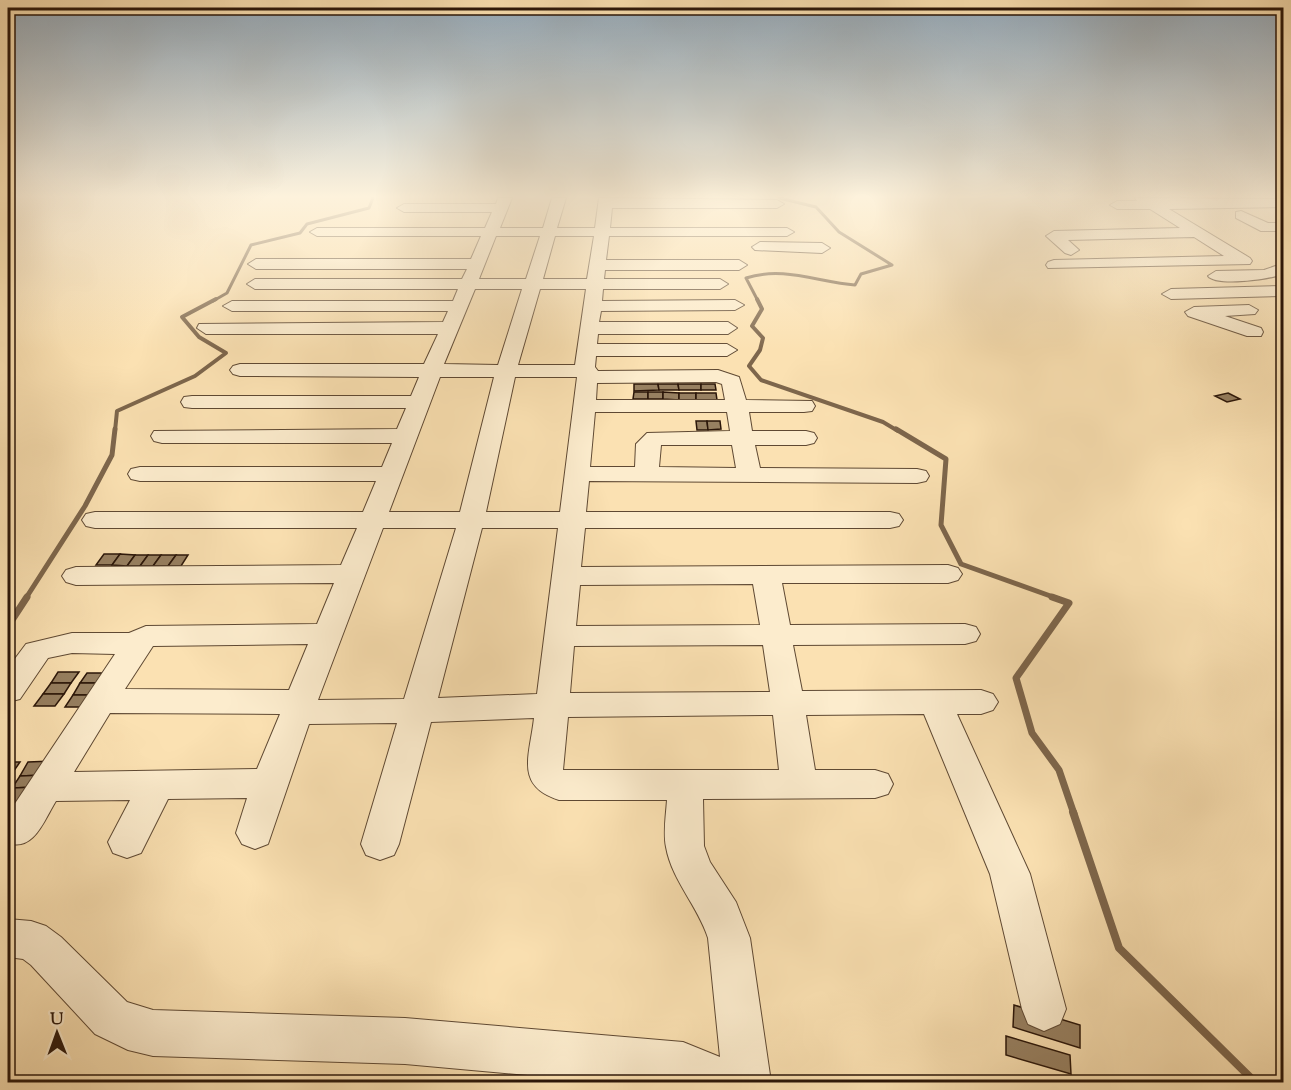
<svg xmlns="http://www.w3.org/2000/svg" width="1291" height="1090" font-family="'Sorts Mill Goudy',serif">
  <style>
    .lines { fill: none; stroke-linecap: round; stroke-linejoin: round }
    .stream-far4 { stroke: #7d664c; stroke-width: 3 }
    .stream-far3 { stroke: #7d664c; stroke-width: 4 }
    .stream-far2 { stroke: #7d664c; stroke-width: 5 }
    .stream-far1 { stroke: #7d664c; stroke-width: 7 }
    .stream { stroke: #7d664c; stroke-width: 8 }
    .building { fill: #978061; stroke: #2b1609; stroke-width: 1.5 }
    .minor-casing { stroke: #5f4933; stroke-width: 2 }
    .minor { fill: #fceccd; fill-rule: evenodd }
  </style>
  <rect width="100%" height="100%" fill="#fbe1b2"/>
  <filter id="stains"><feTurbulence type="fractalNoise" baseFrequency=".00333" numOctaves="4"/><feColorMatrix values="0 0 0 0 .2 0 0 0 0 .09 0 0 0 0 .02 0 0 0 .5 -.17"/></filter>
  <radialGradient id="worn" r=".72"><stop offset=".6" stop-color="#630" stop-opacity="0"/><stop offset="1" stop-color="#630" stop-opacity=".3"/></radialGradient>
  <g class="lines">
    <g class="stream-far4">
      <path d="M213 301 227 293 251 245 300 233 307 224 369 208 373 198"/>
      <path d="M758 301 746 278C783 266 818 282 855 285L861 274 892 265 839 232 816 207 779 198"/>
    </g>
    <g class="stream-far3">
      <path d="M757 299 762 309 752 326 763 338 760 350 749 366 761 380 883 422 898 431"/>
      <path d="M115 431 117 411 195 376 226 353 199 337 182 317 216 299"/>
    </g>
    <g class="stream-far2">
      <path d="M896 429 946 459 941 525 961 564 1056 598"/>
      <path d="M26 598 85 506 112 455 115 429"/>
    </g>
    <g class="stream-far1">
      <path d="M1052 597 1069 603 1016 678 1032 733 1059 770 1074 814"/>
      <path d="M8 626 27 597"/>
    </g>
    <path class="stream" d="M1073 812 1119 948 1255 1082"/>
  </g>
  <g class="building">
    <path d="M634 384H658L659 390 634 391Z"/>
    <path d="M658 384H678L679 390H659Z"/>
    <path d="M678 384H701V390H679Z"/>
    <path d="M701 384H715L716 390H701Z"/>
    <path d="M634 392H648V399H633Z"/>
    <rect x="648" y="392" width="15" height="7"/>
    <path d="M663 392 679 393V400L663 399Z"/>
    <rect x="679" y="393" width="17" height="7"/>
    <path d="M696 393H716L717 400H696Z"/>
    <path d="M1228 393 1240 399 1227 402 1215 396Z"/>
    <path d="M696 421H707L708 430H697Z"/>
    <path d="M707 421H720L721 429 708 430Z"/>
    <path d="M104 554H120L112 565H96Z"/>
    <path d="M120 554 135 555 127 566 112 565Z"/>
    <path d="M135 555H148L140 566H127Z"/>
    <path d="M148 555H161L153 566H140Z"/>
    <path d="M161 555H176L168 566H153Z"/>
    <path d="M176 555H188L181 566H168Z"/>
    <path d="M58 672H79L71 683H51Z"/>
    <path d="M87 673H110L104 683H80Z"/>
    <path d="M51 683H71L64 694H43Z"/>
    <path d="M80 683H104L96 695H73Z"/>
    <path d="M43 694H64L55 706H34Z"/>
    <path d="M73 695H96L89 707H65Z"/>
    <path d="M52 761 44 775 20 776 28 762Z"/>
    <path d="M8 762H20L11 775H8Z"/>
    <path d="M44 775 36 787 12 788 20 776Z"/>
    <path d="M36 787 27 804H8V795L12 788Z"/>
    <path d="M1014 1005 1080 1025V1048L1013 1027Z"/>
    <path d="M1006 1036 1070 1055 1071 1074 1006 1055Z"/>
  </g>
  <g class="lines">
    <g class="minor-casing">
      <g id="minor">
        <path d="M498 198H512L500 228H543L552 198H566L557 228H595L599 198 777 200 784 204 777 208H612L610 228H787L794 232 787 236H609L606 260H739L747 265 739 270H605L604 279H720L728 284 720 289H603L602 301 735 300 744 305 735 310 601 311 599 322H728L737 328 728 334H598L597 344H727L737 350 727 356H596L595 367 598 371 718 370 739 377 746 400 812 401 815 406 812 411 804 412H749L752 431H806L814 433 817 438 814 443 806 445H755L760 468 917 469 926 471 929 476 926 481 917 483 589 481 586 512H890L899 514 903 520 899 526 890 528H585L581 567 948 565 958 568 962 574 958 580 948 583H782L790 625 965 624 976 627 980 634 976 641 965 644 793 645 802 691 981 690 993 694 998 702 993 710 981 714H957L1030 874 1066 1009 1060 1024 1044 1031 1028 1024 1022 1009 990 874 924 714 806 715 815 770H875L888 774 893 784 888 794 875 798 703 799 704 846 710 862 736 902 750 938 771 1082H606L405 1064 153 1056 128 1050 95 1034 31 965 23 959 8 957V919L31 921 46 926 61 937 127 1002 153 1010 405 1018 683 1042 720 1057 708 938C698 906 672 881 666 847 663 833 666 815 667 800H559C514 786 530 755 534 718L431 722 399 844 394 855 380 860 366 855 361 844 397 723 309 724 268 844 255 849 242 844 236 833 247 798 168 799 141 853 127 858 113 853 108 842 130 800 56 801C44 820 34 852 8 843V814L115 654 72 653 48 658 20 699 8 702V668L26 644 72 633H129L146 626 317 624 334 583 76 585 66 582 62 576 66 570 76 567 341 565 357 528H95L86 526 82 520 86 514 95 512H363L376 481H140L131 479 128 474 131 469 140 467H382L392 443H162L154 441 151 436 154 431 397 429 406 408H192L184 407 181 402 184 397 192 396H411L419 377 240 376 233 374 230 370 233 366 240 364H424L438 334H206L197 328 199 324 443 322 448 311H232L223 306 232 301H453L458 289H255L247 284 255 279H462L467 269H256L248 264 256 259H471L481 236H317L310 232 317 228H485L492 212H404L397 208 404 204H496ZM496 236H540L526 279H479ZM555 236H594L587 279H543ZM475 289H522L498 365 444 364ZM540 289H586L575 365H518ZM440 377H494L460 512H389ZM515 377H577L560 512H486ZM716 382 722 384 725 400H596L597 383ZM595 412H727L730 431 647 433 636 444 635 467H590ZM661 445H732L736 468 659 467ZM383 528H456L404 699 318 700ZM482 528H558L537 694 438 698ZM753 584 760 625 576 626 580 585ZM308 644 289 690 125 689 153 646ZM763 645 770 692 570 693 574 646ZM110 713 280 714 257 769 74 772ZM773 715 779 770H563L568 717Z"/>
        <path d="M1135 198 1284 199V207L1169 209 1250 258 1252 261 1250 264 1048 268 1046 265 1048 262 1054 260 1224 256 1194 237 1068 240 1079 250 1071 255 1065 253 1046 236 1054 231 1180 228 1150 209H1117L1110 205 1117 201H1137Z"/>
        <path d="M1241 211 1268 223H1284V231H1261L1236 218V212Z"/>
        <path d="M760 242 822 243 830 248 822 253 755 250 752 247Z"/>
        <path d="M1284 263V274C1270 279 1217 287 1208 276L1216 271 1264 270Z"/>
        <path d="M1284 286V296L1171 299 1162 294 1171 289Z"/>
        <path d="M1249 305 1258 310 1255 314 1225 316 1261 328 1263 332 1261 336H1247L1188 316 1185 312 1194 307Z"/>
      </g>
    </g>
    <use href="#minor" class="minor"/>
  </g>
  <linearGradient id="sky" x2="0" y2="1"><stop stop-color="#93aabc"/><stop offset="0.56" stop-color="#fdf2dc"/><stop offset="1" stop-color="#fdf2dc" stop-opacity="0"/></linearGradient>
  <rect width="1291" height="351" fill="url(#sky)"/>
  <rect width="1291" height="1090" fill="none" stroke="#fbe1b2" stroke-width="30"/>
  <rect x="9" y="9" width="1273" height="1072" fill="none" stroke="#2b1609" stroke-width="3"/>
  <rect x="15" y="15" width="1261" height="1060" fill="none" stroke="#2b1609" stroke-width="1.5"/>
  <g transform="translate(57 1033) rotate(359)" stroke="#fceccd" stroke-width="4.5" paint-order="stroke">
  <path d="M0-4.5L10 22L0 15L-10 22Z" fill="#2b1609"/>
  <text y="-9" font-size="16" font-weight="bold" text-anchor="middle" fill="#2b1609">U</text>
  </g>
  <rect width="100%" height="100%" filter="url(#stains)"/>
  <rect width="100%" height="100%" fill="url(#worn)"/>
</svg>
